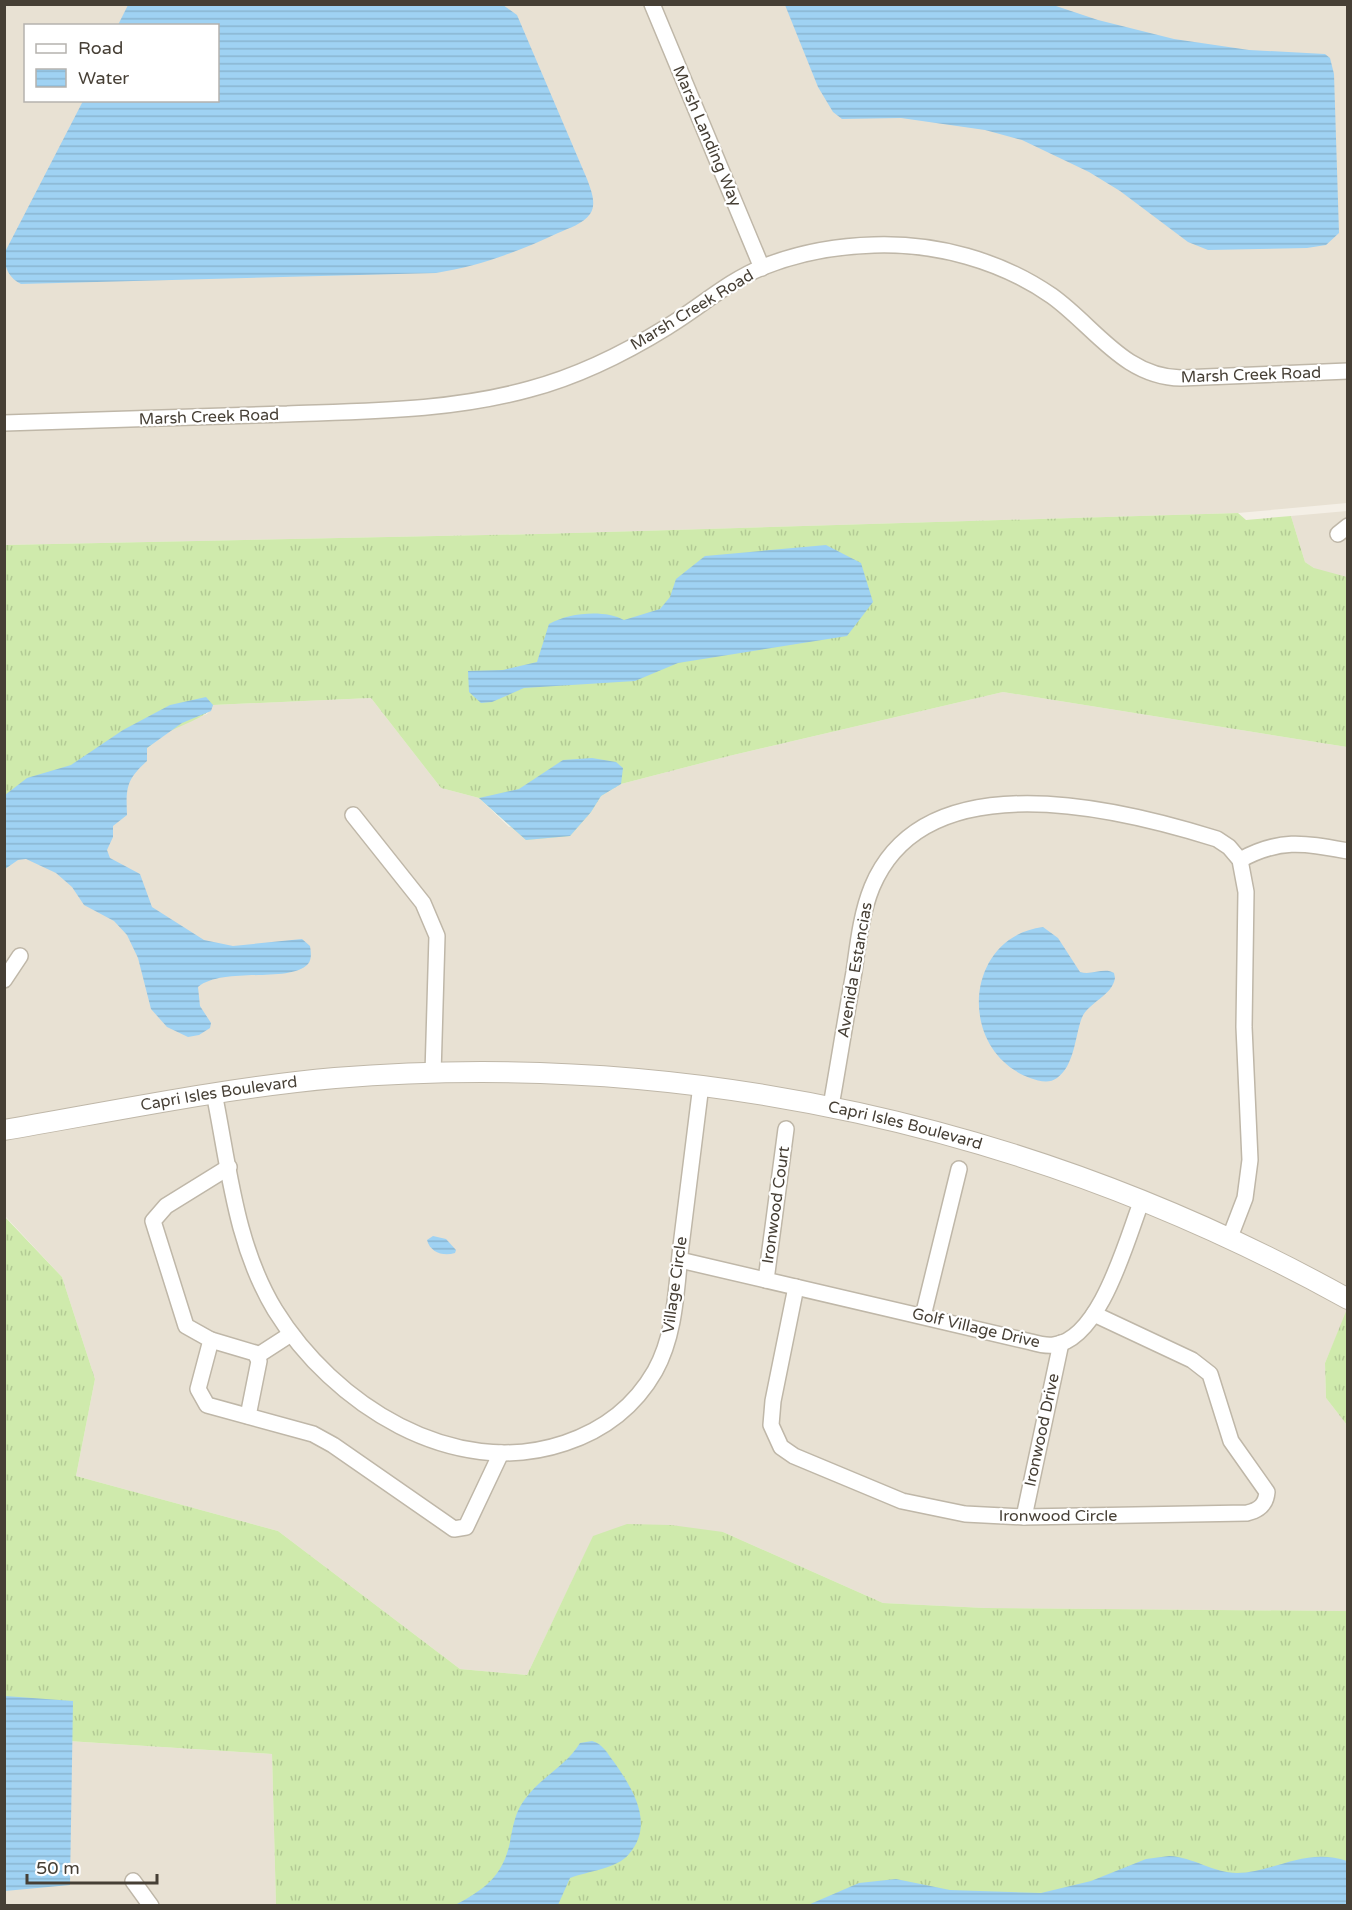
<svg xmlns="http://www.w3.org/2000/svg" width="1352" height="1910" font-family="'Varela Round',sans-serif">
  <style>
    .residential { fill: #e8e1d3; fill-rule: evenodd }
    .grass { fill: url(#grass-tufts) }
    .water { fill: url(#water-rules) }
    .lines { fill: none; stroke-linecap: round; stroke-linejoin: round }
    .minor-casing { stroke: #bfb7a8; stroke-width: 18 }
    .tertiary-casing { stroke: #bfb7a8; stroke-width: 22 }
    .minor { stroke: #fff; stroke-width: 15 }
    .tertiary { stroke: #fff; stroke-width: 20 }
    .labels { text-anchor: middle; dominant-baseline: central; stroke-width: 4.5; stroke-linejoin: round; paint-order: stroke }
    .street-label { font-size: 16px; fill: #463f35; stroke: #fff }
  </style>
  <defs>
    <pattern id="grass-tufts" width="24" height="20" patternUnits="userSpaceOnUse" patternTransform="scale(1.5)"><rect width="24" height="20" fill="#cfeaac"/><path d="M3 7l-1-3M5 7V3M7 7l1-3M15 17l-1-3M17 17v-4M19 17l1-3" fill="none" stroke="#b3ca95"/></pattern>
    <pattern id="water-rules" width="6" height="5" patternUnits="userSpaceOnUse" patternTransform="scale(1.5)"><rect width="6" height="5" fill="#9fd2f3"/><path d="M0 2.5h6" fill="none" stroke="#8ab5d1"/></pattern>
  </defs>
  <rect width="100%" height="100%" fill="#f4efe6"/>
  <g class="residential">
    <path d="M4 5H1347V503L1238 513 539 534 5 545ZM26 26H218V100H26Z"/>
    <path d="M1347 511V590L1305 562 1291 516Z"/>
    <path d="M1003 692 1347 747 1348 1309 1325 1363 1326 1398 1347 1425V1611L985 1608 883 1603 723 1532 593 1537 527 1675 460 1669 278 1531 76 1476 95 1379 62 1277 5 1216V869L146 748 182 723 207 714 213 705 371 698 441 788 479 798 509 827 591 812 601 796 621 784 729 756Z"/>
    <path d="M4 1737 272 1754 276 1905H5Z"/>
  </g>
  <g class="grass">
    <path d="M1238 513 1246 520 1291 516 1305 562 1314 568 1347 577V747L1003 692 729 756 621 784 601 796 591 812 570 836 526 840 479 798 441 788 371 698 213 705C210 717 176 726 164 735 108 777 60 827 5 869V545L539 534Z"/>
    <path d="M4 1216 62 1277 95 1379 76 1476 278 1531 460 1669 527 1675 593 1536 627 1524 671 1525 723 1532 883 1603 985 1608 1347 1611V1905H276L272 1754 5 1737Z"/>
    <path d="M1347 1309V1425L1326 1398 1325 1363Z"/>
  </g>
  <g class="water">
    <path d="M128 5H503L517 15 587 179C591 190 597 204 590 214 583 224 569 228 558 233 518 252 479 266 436 273L21 284C7 277 3 265 6 250L83 101 218 100V26L118 25Z"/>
    <path d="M785 5H1053L1098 20 1174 39 1249 50 1325 54 1330 58 1334 74 1339 233 1326 245 1307 248 1208 250 1188 242 1120 191 1089 172 1022 140 985 130 901 118 842 119 833 112 818 87Z"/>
    <path d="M826 545 861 563 873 602 847 636 678 663 635 681 524 688 492 702 481 703 469 692 468 671 503 670 537 662 549 624C568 613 604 609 624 620L660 609 670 597 676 579 705 556Z"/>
    <path d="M206 697 213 705 211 711 182 723 147 748V761C126 780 126 788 127 815L113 826V837L107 850 110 858 140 874 152 907 204 940 233 946 302 939 310 946C311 952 312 959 308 964 289 984 224 966 198 987L200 1006 211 1023 210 1028 199 1035 188 1037 167 1027 151 1009 138 958 127 935 114 921 84 905 72 887 56 873 26 859 18 860 5 869V795L27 778 71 765 123 730 170 705Z"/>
    <path d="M592 758 616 762 623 768 621 784 601 796 591 812 570 836 526 840 479 798 519 789 563 760Z"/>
    <path d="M1043 927 1058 938 1080 972C1091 976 1104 967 1114 973L1115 978C1112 997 1087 1002 1081 1020 1075 1038 1074 1066 1057 1078 1049 1084 1039 1081 1030 1078 956 1050 964 937 1043 927Z"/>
    <path d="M433 1236 446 1239 456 1250 455 1253C443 1257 430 1252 427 1240Z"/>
    <path d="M5 1696 73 1701 70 1885 5 1891Z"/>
    <path d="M592 1741C602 1743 608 1754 614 1762 633 1789 655 1824 629 1854 617 1869 588 1871 570 1878L558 1905H455C484 1890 503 1876 510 1842 513 1826 515 1812 525 1799 541 1777 566 1766 580 1743Z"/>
    <path d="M1169 1856C1193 1857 1214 1873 1237 1873 1275 1872 1306 1847 1347 1861V1905H808L859 1883 896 1879 950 1890 1041 1893 1091 1881 1146 1859Z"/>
  </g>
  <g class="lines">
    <g class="minor-casing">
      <g id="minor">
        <path d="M652 4 762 268"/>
        <path d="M4 423C99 420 193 417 287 414 369 411 451 411 530 389 579 376 625 353 667 327 699 308 728 281 763 267 798 253 836 246 874 245 936 243 1000 260 1052 296 1095 327 1124 377 1181 378L1348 371"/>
        <path d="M1338 534 1348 526"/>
        <path d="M353 815 423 903 437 936 433 1074"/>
        <path d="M1240 860C1280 838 1304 843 1348 851"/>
        <path d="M4 980 20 956"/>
        <path d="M214 1093C229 1166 235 1244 275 1310 333 1404 453 1481 565 1443 604 1430 635 1406 655 1371 676 1333 676 1288 681 1246 688 1193 694 1139 701 1085"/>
        <path d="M831 1106C839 1061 846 1016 854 972 858 944 861 914 872 887 925 760 1118 808 1217 839L1229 847 1240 860 1246 892 1244 1027 1250 1160 1245 1198 1230 1237"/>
        <path d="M229 1167 166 1206 153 1221 186 1326 211 1340 198 1389 207 1405 313 1434 333 1445 454 1529 466 1527 501 1453"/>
        <path d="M680 1260 1031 1342C1038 1344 1047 1346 1054 1345 1101 1339 1127 1238 1142 1200"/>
        <path d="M766 1280 786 1129"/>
        <path d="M796 1287 773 1401 771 1425 781 1447 794 1456 902 1501 965 1514 1024 1517 1247 1513C1260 1510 1266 1504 1267 1492L1231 1441 1210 1374 1192 1360 1094 1314"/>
        <path d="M923 1316 959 1169"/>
        <path d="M211 1340 255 1353 259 1361 248 1416"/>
        <path d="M257 1356 291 1334"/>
        <path d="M1024 1517 1061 1343"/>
        <path d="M133 1881 151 1906"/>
      </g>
    </g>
    <g class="tertiary-casing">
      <g id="tertiary">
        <path id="s1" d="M4 1130C114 1111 224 1088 335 1078 689 1049 1037 1126 1348 1299"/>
      </g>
    </g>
    <use href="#minor" class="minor"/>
    <use href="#tertiary" class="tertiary"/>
  </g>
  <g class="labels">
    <g class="street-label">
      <text transform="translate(707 136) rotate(67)">Marsh Landing Way</text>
      <text transform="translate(692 310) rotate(-31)">Marsh Creek Road</text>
      <text transform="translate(1251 375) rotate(-2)">Marsh Creek Road</text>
      <text transform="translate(209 417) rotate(-2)">Marsh Creek Road</text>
      <text transform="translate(855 970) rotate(-80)">Avenida Estancias</text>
      <text stroke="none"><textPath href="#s1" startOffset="218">Capri Isles Boulevard</textPath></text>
      <text stroke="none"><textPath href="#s1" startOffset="910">Capri Isles Boulevard</textPath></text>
      <text transform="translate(776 1205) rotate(-82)">Ironwood Court</text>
      <text transform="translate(675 1285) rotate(-82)">Village Circle</text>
      <text transform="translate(976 1328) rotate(13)">Golf Village Drive</text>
      <text transform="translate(1042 1430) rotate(-78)">Ironwood Drive</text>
      <text x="1058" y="1516">Ironwood Circle</text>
    </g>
  </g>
  <rect width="1352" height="1910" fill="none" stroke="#463f35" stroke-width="12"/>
  <rect x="24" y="24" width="195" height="78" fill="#ffffff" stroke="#b5b2ae" stroke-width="1.5"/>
  <rect x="36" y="44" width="30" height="9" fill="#ffffff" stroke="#b5b2ae" stroke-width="1.5"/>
  <text x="78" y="54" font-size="18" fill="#463f35">Road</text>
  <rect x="36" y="69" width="30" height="18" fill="url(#water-rules)" stroke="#b5b2ae" stroke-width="1.5"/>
  <text x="78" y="84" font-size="18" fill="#463f35">Water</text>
  <path d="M27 1874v9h130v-9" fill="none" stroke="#463f35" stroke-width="3"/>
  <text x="36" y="1874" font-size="18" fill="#463f35" stroke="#ffffff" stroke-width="4.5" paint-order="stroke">50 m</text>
</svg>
